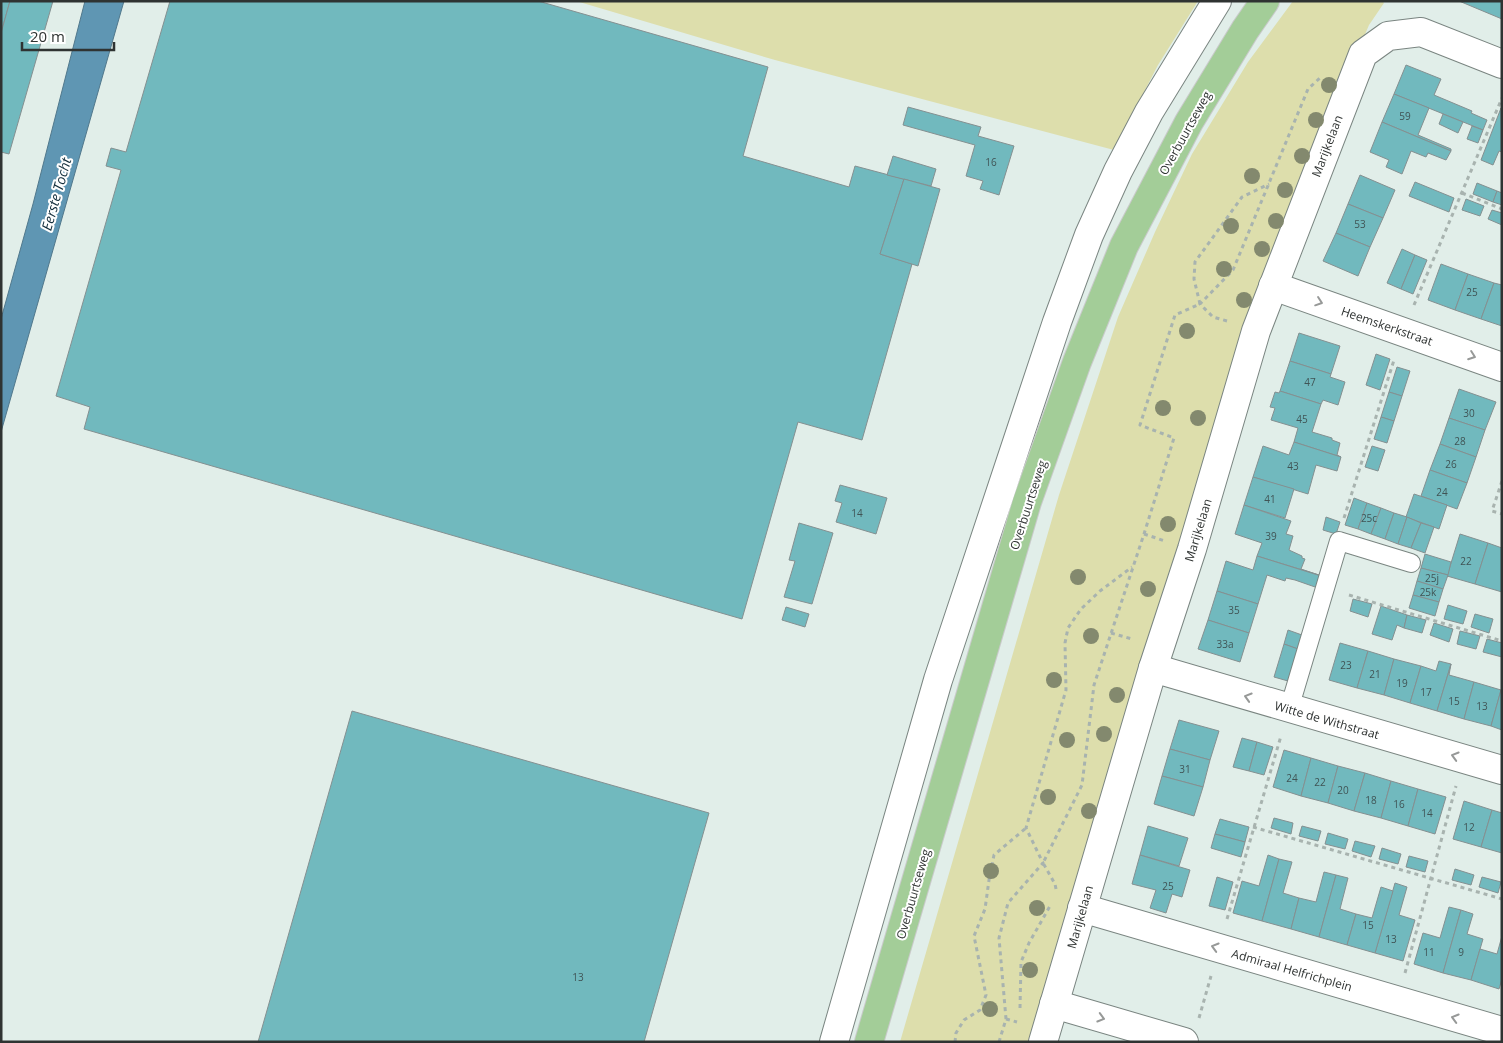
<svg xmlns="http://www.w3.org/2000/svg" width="1503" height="1043" font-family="'Open Sans',sans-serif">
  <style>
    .green { fill: #dddeac }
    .water { fill: #5f96b3; stroke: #51788c }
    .building { fill: #71b9be; stroke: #849091 }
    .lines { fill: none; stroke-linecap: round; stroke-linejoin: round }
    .service-casing { stroke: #7a8581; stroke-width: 20 }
    .minor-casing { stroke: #7a8581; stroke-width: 30 }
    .primary-casing { stroke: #c9caca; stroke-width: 30 }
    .path { stroke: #a8b3af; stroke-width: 3; stroke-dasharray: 4 4; stroke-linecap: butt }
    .service { stroke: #fff; stroke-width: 18 }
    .minor { stroke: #fff; stroke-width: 28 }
    .primary { stroke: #a3cd98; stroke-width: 28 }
    .tree { fill: #83896e }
    .oneway { stroke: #979998 }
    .labels { text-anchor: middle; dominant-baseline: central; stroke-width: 4; stroke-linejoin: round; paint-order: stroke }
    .number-label { font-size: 10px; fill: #405455 }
    .street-label { font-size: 12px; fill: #2f3332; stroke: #fff }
    .water-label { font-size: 14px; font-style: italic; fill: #122d3b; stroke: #fff }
  </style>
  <rect width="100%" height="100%" fill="#e1eee9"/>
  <g class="green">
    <path d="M576 1H1198L1158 65 1114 150 775 60Z"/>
    <path d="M1293 1H1382L1384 3 1369 25 1314 154 1242 341 1157 612 1031 1042H900L1059 495 1118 317 1155 232 1192 154 1248 62Z"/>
  </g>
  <path class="water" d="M85 1H124L1 432V319L33 204Z"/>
  <g class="building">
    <path d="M1 1H10L1 33Z"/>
    <path d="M10 1H53L9 154 1 152V33Z"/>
    <path d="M170 1H538L768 67 743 156 849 187 855 166 904 179 880 254 912 264 862 440 798 422 742 619 84 429 90 407 56 396 121 170 106 166 111 148 126 152Z"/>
    <path d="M1459 1H1502V19Z"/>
    <path d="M1406 65 1441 79 1434 95 1472 111 1471 113 1487 120 1483 130 1394 94Z"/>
    <path d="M1394 94 1429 108 1418 135 1451 149V151L1382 122Z"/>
    <path d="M908 107 981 127 978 136 1014 146 999 195 980 189 983 181 966 176 975 145 903 125Z"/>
    <path d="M1501 108 1502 152 1499 151 1493 165 1481 160Z"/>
    <path d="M1443 114 1463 122 1458 133 1439 124Z"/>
    <path d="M1382 122 1451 151 1446 160 1428 153 1426 157 1411 151 1402 174 1386 167 1389 160 1370 152Z"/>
    <path d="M1472 126 1483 130 1478 143 1467 139Z"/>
    <path d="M893 156 936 169 931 186 887 175Z"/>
    <path d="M1360 175 1395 190 1383 218 1348 204Z"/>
    <path d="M904 179 940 189 918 266 880 254Z"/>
    <path d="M1415 182 1454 198 1449 212 1409 196Z"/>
    <path d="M1477 183 1497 191 1493 202 1473 194Z"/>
    <path d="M1497 191 1502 193V205L1493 202Z"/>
    <path d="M1466 199 1484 206 1480 216 1462 210Z"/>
    <path d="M1348 204 1383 218 1370 247 1336 233Z"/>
    <path d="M1492 210 1502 213V225L1488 219Z"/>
    <path d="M1336 233 1370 247 1358 276 1323 261Z"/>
    <path d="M1402 249 1415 255 1401 289 1387 283Z"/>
    <path d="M1415 255 1427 260 1413 294 1401 289Z"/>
    <path d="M1441 264 1468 274 1455 310 1428 300Z"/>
    <path d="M1468 274 1494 283 1481 319 1455 310Z"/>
    <path d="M1494 283 1502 285V326L1481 319Z"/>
    <path d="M1299 333 1340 346 1331 374 1290 361Z"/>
    <path d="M1376 354 1390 359 1380 390 1366 385Z"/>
    <path d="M1290 361 1331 374 1330 377 1345 382 1338 405 1323 400 1321 404 1280 391Z"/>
    <path d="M1397 367 1410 371 1402 396 1389 392Z"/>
    <path d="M1459 389 1496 402 1485 430 1449 418Z"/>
    <path d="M1280 391 1321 404 1312 432 1332 438V440L1340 443 1337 455 1341 457 1294 442 1298 428 1271 420 1275 408 1270 407 1275 392 1279 393Z"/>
    <path d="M1389 392 1402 396 1394 421 1381 417Z"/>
    <path d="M1381 417 1394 421 1387 443 1374 439Z"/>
    <path d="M1449 418 1485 430 1476 457 1440 444Z"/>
    <path d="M1294 442 1341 457 1337 471 1316 465 1308 494 1253 477 1263 446 1289 455Z"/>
    <path d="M1440 444 1476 457 1467 483 1430 470Z"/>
    <path d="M1372 446 1385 450 1378 471 1365 467Z"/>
    <path d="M1430 470 1467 483 1457 509 1421 496Z"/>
    <path d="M1253 477 1294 489 1285 518 1244 505Z"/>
    <path d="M840 485 887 498 876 534 836 522 842 503 835 501Z"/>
    <path d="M1414 494 1447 505 1439 529 1406 517Z"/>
    <path d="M1354 498 1367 503 1358 529 1345 525Z"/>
    <path d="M1367 503 1381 508 1371 534 1358 529Z"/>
    <path d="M1244 505 1291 521 1286 534 1293 536 1289 550 1302 556V558L1305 559 1301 569 1322 576 1257 556 1262 543 1235 534Z"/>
    <path d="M1381 508 1394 513 1385 539 1371 534Z"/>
    <path d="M1394 513 1407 517 1398 544 1385 539Z"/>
    <path d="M1326 517 1340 522 1336 534 1323 530Z"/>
    <path d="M1407 517 1421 523 1411 548 1398 544Z"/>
    <path d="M799 523 833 533 812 604 784 597 795 561 789 560Z"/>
    <path d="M1421 523 1434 527 1425 553 1411 548Z"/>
    <path d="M1460 534 1488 543 1475 584 1447 576Z"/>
    <path d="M1488 543 1502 548V592L1475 584Z"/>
    <path d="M1425 554 1451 562 1448 575 1421 568Z"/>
    <path d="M1257 556 1321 576 1318 588 1295 580 1286 578 1285 581 1267 575 1258 604 1217 591 1226 561 1253 570Z"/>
    <path d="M1421 568 1448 575 1443 589 1417 581Z"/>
    <path d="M1417 581 1443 589 1439 602 1413 595Z"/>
    <path d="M1217 591 1258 604 1249 633 1208 620Z"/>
    <path d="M1413 595 1439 602 1435 616 1409 608Z"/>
    <path d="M1353 599 1372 604 1368 617 1350 611Z"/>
    <path d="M1448 605 1467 611 1463 624 1444 619Z"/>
    <path d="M1381 606 1407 615 1404 628 1397 625 1392 640 1372 634Z"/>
    <path d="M786 607 809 614 805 627 782 620Z"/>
    <path d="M1475 614 1493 619 1489 633 1471 627Z"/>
    <path d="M1407 615 1426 620 1422 633 1404 628Z"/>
    <path d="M1208 620 1249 633 1240 662 1198 649Z"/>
    <path d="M1434 623 1453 629 1449 642 1430 635Z"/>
    <path d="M1288 630 1302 635 1298 649 1284 644Z"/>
    <path d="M1460 631 1480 636 1476 649 1457 644Z"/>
    <path d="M1487 639 1502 643V657L1483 652Z"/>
    <path d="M1340 643 1368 651 1357 688 1329 680Z"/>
    <path d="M1284 644 1298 649 1288 681 1274 677Z"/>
    <path d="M1368 651 1394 659 1384 695 1357 688Z"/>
    <path d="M1394 659 1421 666 1410 703 1384 695Z"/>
    <path d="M1439 661 1451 664 1437 711 1410 703 1421 666 1436 671Z"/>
    <path d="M1451 664 1449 675 1474 682 1464 719 1437 711Z"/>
    <path d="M1474 682 1501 690 1491 726 1464 719Z"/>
    <path d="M1501 690H1502V730L1491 726Z"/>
    <path d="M352 711 709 813 644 1042H258Z"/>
    <path d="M1179 720 1219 731 1210 760 1170 749Z"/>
    <path d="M1242 738 1257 742 1249 771 1233 767Z"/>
    <path d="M1257 742 1273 747 1264 775 1249 771Z"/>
    <path d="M1170 749 1210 760 1203 787 1162 776Z"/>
    <path d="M1284 750 1311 758 1301 796 1273 787Z"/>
    <path d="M1311 758 1338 766 1328 803 1301 796Z"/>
    <path d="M1338 766 1365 773 1354 811 1328 803Z"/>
    <path d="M1365 773 1391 781 1381 818 1354 811Z"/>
    <path d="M1162 776 1203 787 1194 816 1154 804Z"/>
    <path d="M1391 781 1418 789 1408 826 1381 818Z"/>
    <path d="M1418 789 1446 797 1435 834 1408 826Z"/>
    <path d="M1464 801 1492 810 1481 847 1453 839Z"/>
    <path d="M1492 810 1502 813V853L1481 847Z"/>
    <path d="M1274 818 1293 823 1291 834 1271 828Z"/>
    <path d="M1220 819 1249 827 1245 842 1215 834Z"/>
    <path d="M1148 826 1188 838 1179 866 1140 855Z"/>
    <path d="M1302 826 1321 831 1318 841 1299 836Z"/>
    <path d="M1328 833 1348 839 1345 849 1325 844Z"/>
    <path d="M1215 834 1245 842 1241 857 1211 848Z"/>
    <path d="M1355 841 1375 846 1371 857 1352 851Z"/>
    <path d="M1382 848 1401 854 1398 864 1379 859Z"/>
    <path d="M1140 855 1190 870 1182 897 1172 894 1166 913 1150 908 1156 890 1132 884Z"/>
    <path d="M1268 855 1279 859 1262 921 1233 913 1242 881 1259 886Z"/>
    <path d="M1409 856 1428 861 1425 872 1406 867Z"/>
    <path d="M1279 859 1292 862 1283 893 1299 898 1291 929 1262 921Z"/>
    <path d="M1455 869 1474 875 1471 885 1452 880Z"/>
    <path d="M1324 872 1336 875 1319 937 1291 929 1299 898 1316 902Z"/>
    <path d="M1336 875 1348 878 1340 909 1356 914 1347 945 1319 937Z"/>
    <path d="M1217 877 1233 882 1225 910 1209 906Z"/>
    <path d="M1482 877 1501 882 1498 893 1479 887Z"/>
    <path d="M1395 883 1407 887 1399 915 1415 920 1403 961 1375 953Z"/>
    <path d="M1381 887 1393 891 1375 953 1347 945 1356 914 1372 918Z"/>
    <path d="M1449 907 1461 910 1443 973 1414 964 1423 933 1440 938Z"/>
    <path d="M1461 910 1473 914 1467 934 1483 939 1471 980 1443 973Z"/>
    <path d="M1502 936V979L1499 989 1471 980 1480 949 1497 954Z"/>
  </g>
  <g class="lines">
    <g class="service-casing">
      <path id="service" d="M1289 709 1339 541 1411 563"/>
    </g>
    <g class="minor-casing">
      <g id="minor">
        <path d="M1273 286 1502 367"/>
        <path d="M1153 668 1502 770"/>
        <path d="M1082 908 1502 1031"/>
        <path d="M1054 1004 1184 1042"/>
        <path d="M834 1042 938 680 1057 322 1089 235 1118 171 1149 112 1217 1"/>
        <path d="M1043 1042 1153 668 1192 549 1256 331 1363 54 1388 36 1421 32 1502 64"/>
      </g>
    </g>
    <g class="primary-casing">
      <path id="primary" d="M869 1042 1027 502 1077 362 1124 246 1189 122 1245 30 1265 1"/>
    </g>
    <g class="path">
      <path d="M1462 193 1502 209"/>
      <path d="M1414 305 1502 98"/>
      <path d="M1227 321 1213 317 1200 304 1233 270 1308 89 1322 76"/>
      <path d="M1502 481 1492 511 1502 514"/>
      <path d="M1344 518 1394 360"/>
      <path d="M1144 534 1165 541"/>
      <path d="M1349 595 1502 641"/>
      <path d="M1111 633 1132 639"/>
      <path d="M1253 827 1502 899"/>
      <path d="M1056 889 1055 884 1043 863 1082 785 1094 685 1144 534 1174 438 1140 425 1175 315 1200 304 1194 279 1195 262 1242 197 1269 184"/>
      <path d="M1227 919 1281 736"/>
      <path d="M1405 973 1456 786"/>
      <path d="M1020 1008 1021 962 1029 943 1050 906"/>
      <path d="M1199 1018 1211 976"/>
      <path d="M1006 1019 1017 1022"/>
      <path d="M955 1042 956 1033 964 1020 980 1010 986 995 974 936 985 909 989 880 994 855 1026 828"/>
      <path d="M999 1042 1006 1019 999 938 1008 903 1043 863 1026 828 1066 690 1065 643 1068 628 1081 609 1100 591 1132 567"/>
    </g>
    <use href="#service" class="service"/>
    <use href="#minor" class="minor"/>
    <use href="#primary" class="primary"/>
  </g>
  <g class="tree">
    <circle cx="1329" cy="85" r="8"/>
    <circle cx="1316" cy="120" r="8"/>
    <circle cx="1302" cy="156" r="8"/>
    <circle cx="1252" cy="176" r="8"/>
    <circle cx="1285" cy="190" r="8"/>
    <circle cx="1276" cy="221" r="8"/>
    <circle cx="1231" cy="226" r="8"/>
    <circle cx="1262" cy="249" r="8"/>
    <circle cx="1224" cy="269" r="8"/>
    <circle cx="1244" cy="300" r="8"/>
    <circle cx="1187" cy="331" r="8"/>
    <circle cx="1163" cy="408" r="8"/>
    <circle cx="1198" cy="418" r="8"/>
    <circle cx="1168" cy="524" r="8"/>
    <circle cx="1078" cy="577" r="8"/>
    <circle cx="1148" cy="589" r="8"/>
    <circle cx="1091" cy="636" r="8"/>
    <circle cx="1054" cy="680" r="8"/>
    <circle cx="1117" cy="695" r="8"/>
    <circle cx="1104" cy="734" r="8"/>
    <circle cx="1067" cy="740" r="8"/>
    <circle cx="1048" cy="797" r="8"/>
    <circle cx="1089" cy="811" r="8"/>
    <circle cx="991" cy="871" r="8"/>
    <circle cx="1037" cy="908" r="8"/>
    <circle cx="1030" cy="970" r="8"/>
    <circle cx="990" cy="1009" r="8"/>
  </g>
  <defs><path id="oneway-chevron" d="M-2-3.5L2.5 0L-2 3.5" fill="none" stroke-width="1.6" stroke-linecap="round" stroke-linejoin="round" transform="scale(1.25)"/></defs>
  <g class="oneway">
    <use href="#oneway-chevron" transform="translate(1319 302) rotate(19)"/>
    <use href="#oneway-chevron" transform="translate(1472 356) rotate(20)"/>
    <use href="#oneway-chevron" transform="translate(1248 697) rotate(-163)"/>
    <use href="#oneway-chevron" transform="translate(1455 756) rotate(-164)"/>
    <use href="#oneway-chevron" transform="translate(1215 947) rotate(-164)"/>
    <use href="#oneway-chevron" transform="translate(1101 1018) rotate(16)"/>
    <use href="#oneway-chevron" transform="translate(1455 1018) rotate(-164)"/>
  </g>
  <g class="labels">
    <g class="number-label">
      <text x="1405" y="116">59</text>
      <text x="991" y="162">16</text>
      <text x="1360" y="224">53</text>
      <text x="1472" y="292">25</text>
      <text x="1310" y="382">47</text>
      <text x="1469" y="413">30</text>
      <text x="1302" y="419">45</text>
      <text x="1460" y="441">28</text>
      <text x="1451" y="464">26</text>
      <text x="1293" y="466">43</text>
      <text x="1442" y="492">24</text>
      <text x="1270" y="499">41</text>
      <text x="857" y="513">14</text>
      <text x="1369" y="518">25c</text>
      <text x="1271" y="536">39</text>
      <text x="1466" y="561">22</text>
      <text x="1432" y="578">25j</text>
      <text x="1428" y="592">25k</text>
      <text x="1234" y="610">35</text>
      <text x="1225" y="644">33a</text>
      <text x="1346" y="665">23</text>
      <text x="1375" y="674">21</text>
      <text x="1402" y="683">19</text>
      <text x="1426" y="692">17</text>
      <text x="1454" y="701">15</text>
      <text x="1482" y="706">13</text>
      <text x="1185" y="769">31</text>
      <text x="1292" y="778">24</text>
      <text x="1320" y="782">22</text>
      <text x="1343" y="790">20</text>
      <text x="1371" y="800">18</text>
      <text x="1399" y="804">16</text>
      <text x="1427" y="813">14</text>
      <text x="1469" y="827">12</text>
      <text x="1168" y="886">25</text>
      <text x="1368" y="925">15</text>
      <text x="1391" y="939">13</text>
      <text x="1429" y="952">11</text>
      <text x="1461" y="952">9</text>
      <text x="578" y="977">13</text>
    </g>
    <g class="street-label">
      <text transform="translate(1185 133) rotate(-61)">Overbuurtseweg</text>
      <text transform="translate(1327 146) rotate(-69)">Marijkelaan</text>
      <text transform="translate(1387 326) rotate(19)">Heemskerkstraat</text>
      <text transform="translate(1028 505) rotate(-72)">Overbuurtseweg</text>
      <text transform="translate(1198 530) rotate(-73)">Marijkelaan</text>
      <text transform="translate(1327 720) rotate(16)">Witte de Withstraat</text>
      <text transform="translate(913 894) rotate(-74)">Overbuurtseweg</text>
      <text transform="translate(1080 917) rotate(-74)">Marijkelaan</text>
      <text transform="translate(1292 970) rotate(16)">Admiraal Helfrichplein</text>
    </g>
    <g class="water-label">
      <text transform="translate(56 194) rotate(-74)">Eerste Tocht</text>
    </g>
  </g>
  <rect width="1503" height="1043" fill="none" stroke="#2f3332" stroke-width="5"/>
  <path d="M22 42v8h92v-8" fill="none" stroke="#2f3332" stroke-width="2.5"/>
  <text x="30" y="42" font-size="15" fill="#2f3332" stroke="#ffffff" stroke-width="4" paint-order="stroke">20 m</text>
</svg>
